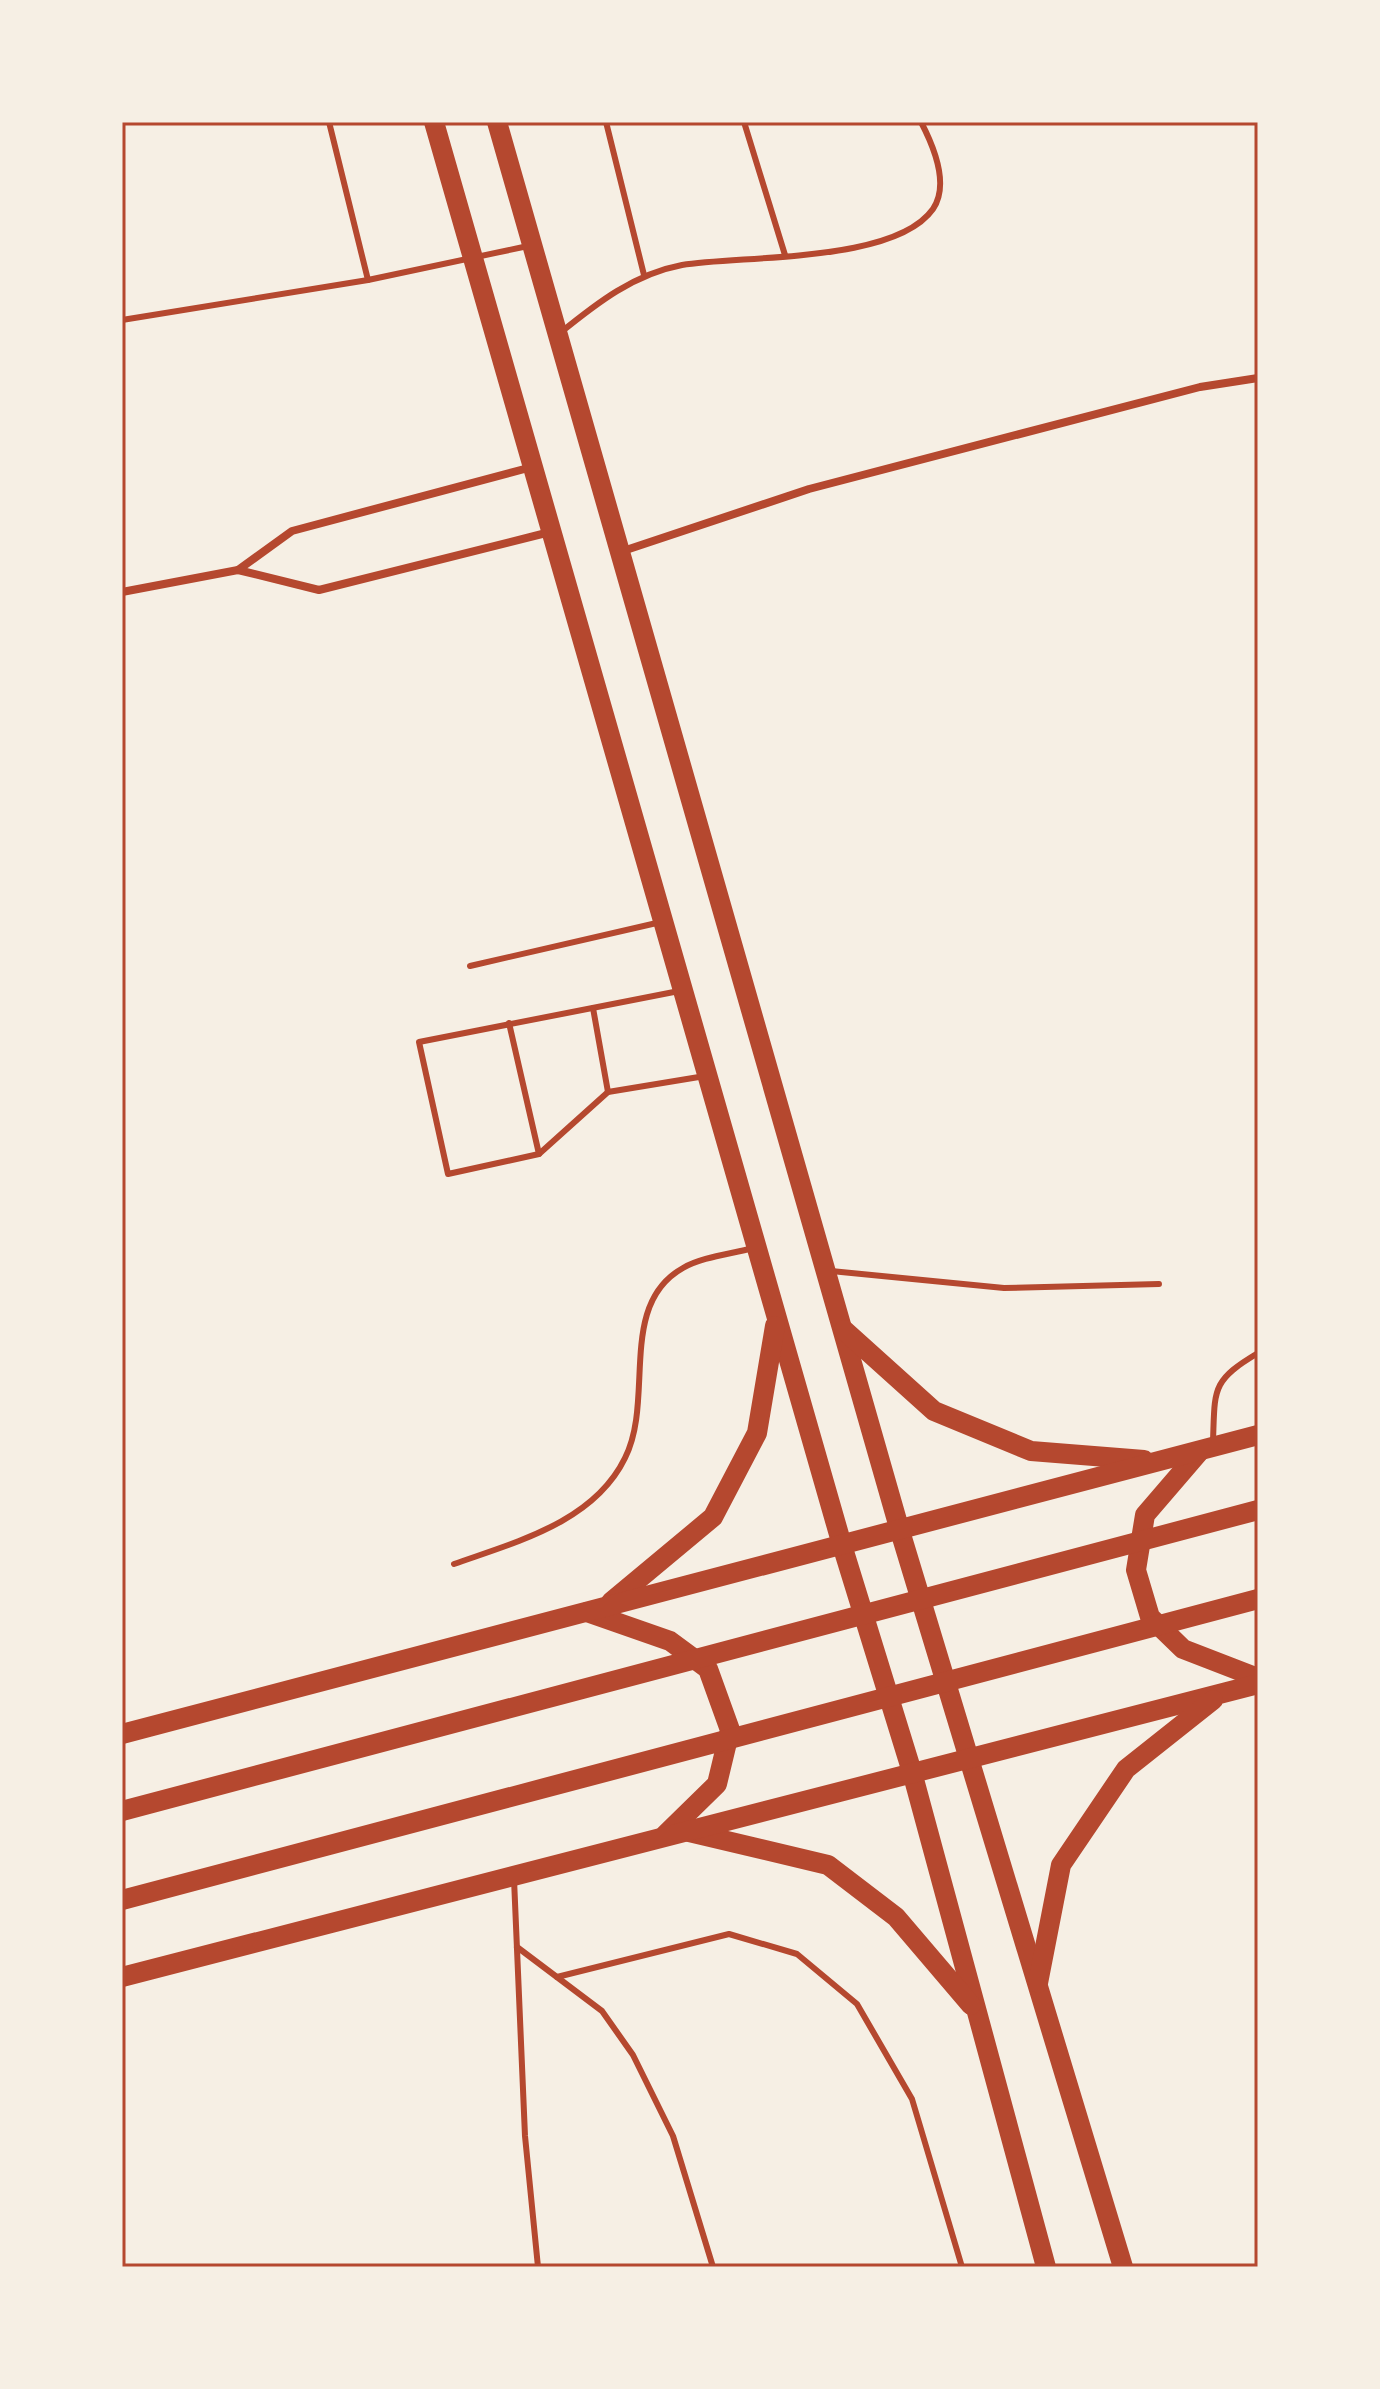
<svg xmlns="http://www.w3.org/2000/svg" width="1380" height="2389" font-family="'Space Grotesk',sans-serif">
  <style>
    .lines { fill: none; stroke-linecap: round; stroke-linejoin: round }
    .service { stroke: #b5482f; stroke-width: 6 }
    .minor { stroke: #b5482f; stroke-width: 8 }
    .primary { stroke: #b5482f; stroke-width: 20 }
    .neatline { fill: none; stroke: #b5482f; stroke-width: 3 }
  </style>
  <rect width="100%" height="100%" fill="#f6efe4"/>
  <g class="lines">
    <g class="service">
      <path d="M329 122 368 280"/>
      <path d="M606 122 644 275"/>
      <path d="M744 122 785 255"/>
      <path d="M122 320 368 280 528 246"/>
      <path d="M560 333C597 303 634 274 682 265 745 255 895 263 933 209 950 184 933 145 921 122"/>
      <path d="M470 966 661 922"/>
      <path d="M679 991 419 1042 448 1174 539 1154 608 1092 705 1076"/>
      <path d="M593 1008 608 1092"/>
      <path d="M509 1023 539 1154"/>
      <path d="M831 1271 1004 1288 1159 1284"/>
      <path d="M1213 1441C1215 1389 1211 1381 1258 1353"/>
      <path d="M454 1564C516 1542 594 1522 625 1458 655 1399 617 1305 683 1268 702 1257 731 1254 753 1248"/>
      <path d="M514 1879 525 2136 538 2267"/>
      <path d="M517 1947 602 2011 633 2055 673 2136 713 2267"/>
      <path d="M557 1977 729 1934 797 1954 857 2004 912 2099 962 2267"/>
    </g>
    <g class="minor">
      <path d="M623 551 809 489 1200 387 1258 378"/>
      <path d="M238 570 292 531 532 467"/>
      <path d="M122 592 238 570 319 590 550 532"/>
    </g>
    <g class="primary">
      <path d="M434 122 842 1545 912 1772 1046 2267"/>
      <path d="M497 122 900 1531 1123 2267"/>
      <path d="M844 1330 934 1411 1031 1451 1144 1460"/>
      <path d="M1200 1451 1145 1515 1136 1570 1150 1617 1183 1649 1258 1678"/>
      <path d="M611 1602 713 1517 757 1433 775 1326"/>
      <path d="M587 1612 670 1641 708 1669 730 1730 717 1784 665 1835"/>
      <path d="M122 1734 1258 1435"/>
      <path d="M122 1811 1258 1510"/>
      <path d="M689 1832 828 1865 896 1917 971 2005"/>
      <path d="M122 1900 1258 1599"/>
      <path d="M122 1977 1258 1684"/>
      <path d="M1038 1983 1061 1865 1126 1769 1213 1700"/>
    </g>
  </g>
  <rect width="1380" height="2389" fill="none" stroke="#f6efe4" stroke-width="248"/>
  <rect x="124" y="124" width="1132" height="2141" class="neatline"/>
</svg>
